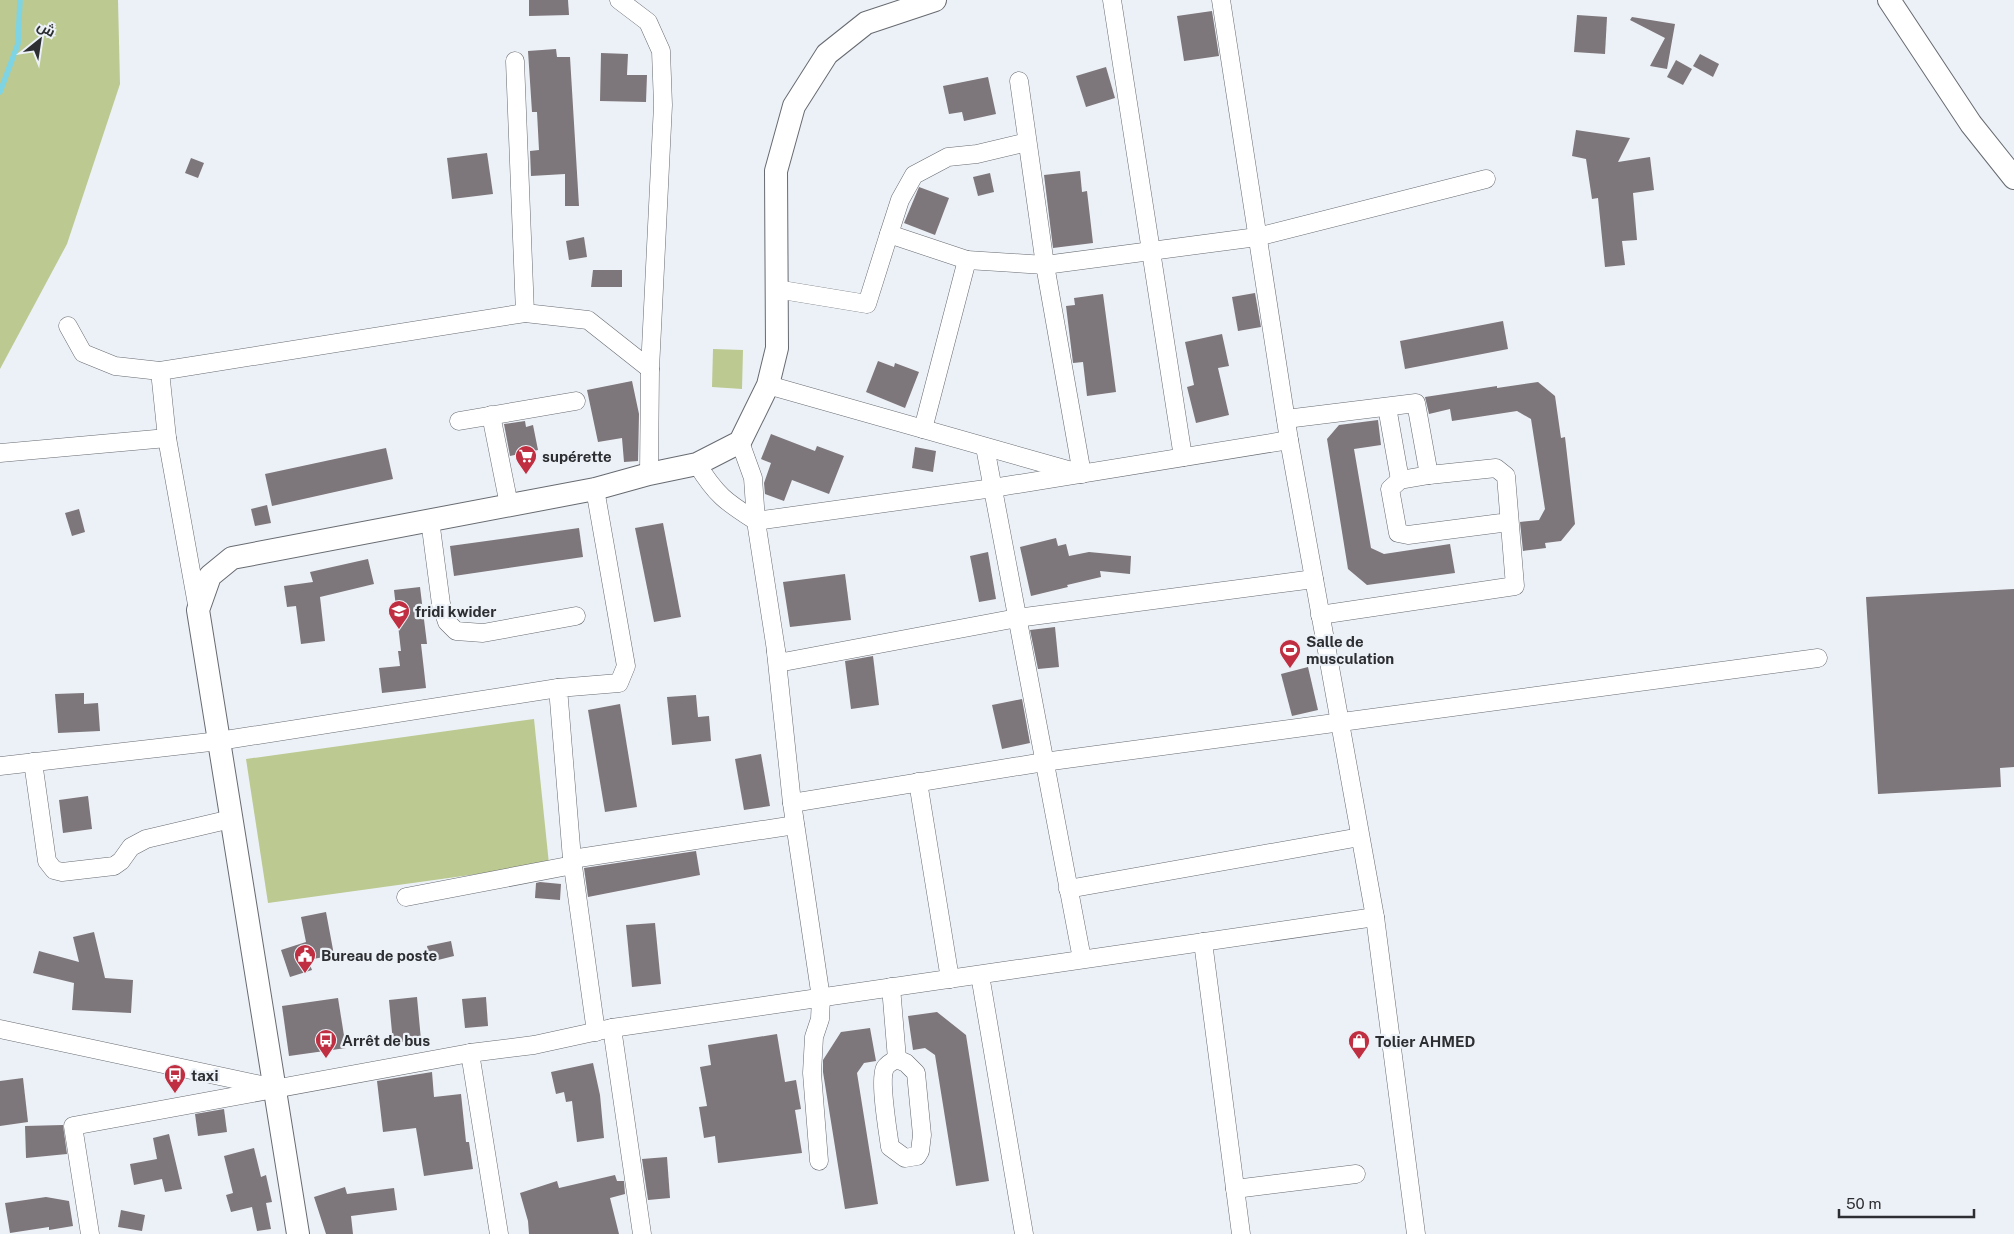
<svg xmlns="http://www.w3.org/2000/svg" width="2014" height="1234" font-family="'Public Sans',Cairo,sans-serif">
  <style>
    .green { fill: #bcc991 }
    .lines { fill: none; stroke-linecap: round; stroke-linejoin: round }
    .stream { stroke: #7ed4e3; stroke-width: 5.5 }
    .building { fill: #7d767a }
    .minor-casing { stroke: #676b71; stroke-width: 19 }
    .major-casing { stroke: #676b71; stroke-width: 24 }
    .minor { stroke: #fff; stroke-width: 18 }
    .major { stroke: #fff; stroke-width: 22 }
    .labels { text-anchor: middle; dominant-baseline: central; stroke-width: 4.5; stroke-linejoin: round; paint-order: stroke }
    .poi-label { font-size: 15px; font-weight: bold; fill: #2c2e31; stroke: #ecf1f7; text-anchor: start }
  </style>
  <rect width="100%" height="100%" fill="#ecf1f7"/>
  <g class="green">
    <path d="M0 0H118L120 84 67 244 0 369Z"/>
    <path d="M713 349 743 350 742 389 712 387Z"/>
    <path d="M534 719 549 864 268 903 246 759Z"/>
  </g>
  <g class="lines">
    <path class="stream" d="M0 92 18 44 20 0"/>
  </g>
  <g class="building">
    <path d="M529 0H568L569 15 529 16Z"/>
    <path d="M1212 11 1219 56 1184 61 1177 16Z"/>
    <path d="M1577 15 1607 17 1605 54 1574 52Z"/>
    <path d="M1632 17 1675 24 1667 69 1650 66 1665 38 1630 20Z"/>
    <path d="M556 49 557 57H570L579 206H565V174L531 176 530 151 539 150 537 112H532L528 51Z"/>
    <path d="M601 53 628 54 627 75H647L646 102 600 101Z"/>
    <path d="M1700 54 1719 64 1713 77 1693 66Z"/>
    <path d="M1676 60 1692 69 1683 85 1667 77Z"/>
    <path d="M1106 67 1115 98 1086 107 1076 76Z"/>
    <path d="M988 77 996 114 964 121 962 112 949 114 943 86Z"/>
    <path d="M1576 130 1630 138 1618 162 1650 157 1654 190 1633 193 1637 240 1622 241 1625 265 1605 267 1598 198 1592 199 1586 159 1572 156Z"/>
    <path d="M487 153 493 194 452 199 447 158Z"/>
    <path d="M191 158 204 163 198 178 185 173Z"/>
    <path d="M1080 171 1082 192 1087 191 1093 243 1053 248 1044 175Z"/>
    <path d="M990 173 994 192 978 196 973 177Z"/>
    <path d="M919 187 949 198 935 235 904 223Z"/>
    <path d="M584 237 587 257 569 260 566 241Z"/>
    <path d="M593 270H622V287H591Z"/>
    <path d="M1255 293 1261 327 1238 331 1232 297Z"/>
    <path d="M1103 294 1116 392 1087 396 1083 362 1073 363 1066 306 1075 305 1074 298Z"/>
    <path d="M1503 321 1508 349 1405 369 1400 341Z"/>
    <path d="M1222 334 1229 366 1218 368 1229 415 1196 423 1187 387 1194 385 1185 342Z"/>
    <path d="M878 361 894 367 895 363 919 372 905 408 866 392Z"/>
    <path d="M632 381 639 414 638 461 624 462 622 438 598 442 587 390Z"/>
    <path d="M1538 382 1555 396 1561 438 1565 437 1575 524 1561 541 1545 543 1546 548 1523 551 1520 522 1539 520 1545 509 1531 419 1517 411 1452 421 1450 409 1429 414 1425 397 1497 386V388Z"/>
    <path d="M1378 420 1381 445 1354 449 1371 548 1384 554 1450 544 1455 573 1367 585 1348 569 1327 439 1339 425Z"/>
    <path d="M525 421 526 427 533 425 538 450 510 456 504 424Z"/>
    <path d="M771 434 815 451 817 446 844 456 829 494 792 480 784 501 765 494 764 483 771 463 761 459Z"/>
    <path d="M915 447 936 451 933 472 912 468Z"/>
    <path d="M386 448 393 479 272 506 265 474Z"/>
    <path d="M267 505 271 523 255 526 251 509Z"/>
    <path d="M79 509 85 532 72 536 65 513Z"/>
    <path d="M663 523 681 617 654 622 635 528Z"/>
    <path d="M579 528 583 557 454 576 450 546Z"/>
    <path d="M1056 538 1058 546 1066 544 1069 556 1089 552 1131 556 1130 574 1100 571 1101 577 1067 585 1068 587 1031 596 1020 547Z"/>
    <path d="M988 552 996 599 979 602 970 556Z"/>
    <path d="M368 559 374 584 320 597 325 641 301 644 296 606 287 607 284 586 313 582 310 572Z"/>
    <path d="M845 574 851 620 790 627 783 582Z"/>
    <path d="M420 587 427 644H421L426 688 382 693 379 668 400 666 398 651H401L394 590Z"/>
    <path d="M2014 589V767L2000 768 2001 787 1878 794 1866 597Z"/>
    <path d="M1055 627 1059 667 1038 669 1030 630Z"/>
    <path d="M873 656 879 705 851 709 845 661Z"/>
    <path d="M1308 667 1318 710 1292 716 1281 674Z"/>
    <path d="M84 693V704L98 703 100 731 58 733 55 694Z"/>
    <path d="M696 695 698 717 709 716 711 741 672 745 667 697Z"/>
    <path d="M1022 699 1030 743 1002 749 992 705Z"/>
    <path d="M620 704 637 807 605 812 588 710Z"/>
    <path d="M761 754 770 806 744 810 735 759Z"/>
    <path d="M88 796 92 829 63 833 59 800Z"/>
    <path d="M696 851 700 875 588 897 584 868Z"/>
    <path d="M540 882 561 884 560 900 535 898 536 883Z"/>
    <path d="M326 912 334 955 308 960 312 970 290 977 281 950 306 942 301 917Z"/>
    <path d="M655 923 661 984 632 987 626 925Z"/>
    <path d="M94 932 105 978 133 980 131 1013 72 1010 74 983 33 973 39 951 79 962 73 937Z"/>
    <path d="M451 941 454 956 430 962 427 946Z"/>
    <path d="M417 997 421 1040 393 1043 389 1000Z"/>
    <path d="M486 997 488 1026 465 1028 462 999Z"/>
    <path d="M338 998 346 1048 289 1056 282 1006Z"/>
    <path d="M937 1012 966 1035 989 1181 956 1186 935 1055 925 1048 913 1050 908 1016Z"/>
    <path d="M870 1028 876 1061 864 1063 857 1073 878 1204 845 1209 823 1072V1060L841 1032Z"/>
    <path d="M777 1034 785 1082 796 1080 801 1109 795 1110 802 1153 718 1163 715 1136 704 1138 699 1107 707 1106 700 1067 711 1065 708 1045Z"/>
    <path d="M593 1063 600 1095 604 1138 577 1142 572 1101 566 1102 564 1092 556 1094 551 1072Z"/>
    <path d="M432 1072 434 1097 461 1094 466 1142H469L473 1169 424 1176 416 1128 383 1132 377 1081Z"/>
    <path d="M23 1078 28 1122 0 1126V1081Z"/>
    <path d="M224 1109 227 1132 198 1136 195 1114Z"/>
    <path d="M63 1125 67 1154 26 1158 25 1126Z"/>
    <path d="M169 1134 182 1189 165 1192 162 1179 134 1185 130 1164 157 1159 153 1138Z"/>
    <path d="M254 1148 261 1177 266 1175 272 1202 266 1203 271 1229 257 1231 252 1207 231 1212 226 1195 233 1193 224 1156Z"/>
    <path d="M667 1157 670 1198 648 1200 642 1159Z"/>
    <path d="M615 1175 617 1181H624L625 1194 610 1198 619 1234H529L528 1221 520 1193 557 1181 559 1188Z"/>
    <path d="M345 1187 347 1194 394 1188 397 1210 351 1216 353 1234H326L314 1197Z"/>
    <path d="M46 1197 69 1201 73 1226 49 1230V1227L10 1233 5 1203Z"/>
    <path d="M121 1210 145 1215 142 1231 118 1227Z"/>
  </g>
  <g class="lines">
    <g class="minor-casing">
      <g id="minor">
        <path d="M619 0 648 22 661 51 663 105 650 369 649 474"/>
        <path d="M1112 0 1183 457"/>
        <path d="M1221 0 1289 440 1375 917 1416 1234"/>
        <path d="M515 61 525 313 588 320 650 369"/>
        <path d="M889 234 900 200 914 175 948 157 977 154 1027 142"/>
        <path d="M967 260 1045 265 1257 237 1486 179"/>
        <path d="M776 289 867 304 889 234 967 260 923 429"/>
        <path d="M68 326 83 353 115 366 160 371 525 313"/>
        <path d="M160 371 167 438 198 610"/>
        <path d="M768 385 1082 474 1045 265 1019 81"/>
        <path d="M1387 407 1400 480"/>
        <path d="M491 415 509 505"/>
        <path d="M1286 419 1416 403 1429 475"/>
        <path d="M459 421 576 401"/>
        <path d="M740 442 753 478 756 521 778 663 1017 618 1314 579"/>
        <path d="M985 447 1082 959"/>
        <path d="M0 453 167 438"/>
        <path d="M697 464C716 495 726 502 756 521L993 488 1289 440"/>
        <path d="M595 489 626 666 619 683 558 688 572 859 596 1032"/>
        <path d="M430 520 441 604 447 622 456 631 483 633 576 616"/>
        <path d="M1320 615 1515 586 1506 476 1496 468 1429 475 1400 480 1390 489 1398 533 1408 535 1509 522"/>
        <path d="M776 652 792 803 821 998 820 1019 814 1037 812 1073 819 1161"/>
        <path d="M33 762 47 861 54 870 62 872 114 866 121 861 131 847 146 839 231 819"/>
        <path d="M0 766 219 741 558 688"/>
        <path d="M918 782 950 979"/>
        <path d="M792 803 1044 762 1818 658"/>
        <path d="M572 859 795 825"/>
        <path d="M1068 889 1360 837"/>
        <path d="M406 897 573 865"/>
        <path d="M1203 942 1241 1234"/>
        <path d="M980 975 1024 1234"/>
        <path d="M891 987 897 1059"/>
        <path d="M612 1028 642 1234"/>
        <path d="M0 1029 266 1086"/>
        <path d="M470 1053 534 1045 612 1028 1375 917"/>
        <path d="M897 1059 906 1063 916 1073 922 1135 920 1151 917 1156 905 1158 890 1147C888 1132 879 1080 885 1068 887 1064 893 1061 897 1059Z"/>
        <path d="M1235 1189 1356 1174"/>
        <path d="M90 1234 73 1126 470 1053 499 1234"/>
      </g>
    </g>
    <g class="major-casing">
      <g id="major">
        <path d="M1889 0 1971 124 2014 178"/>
        <path d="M298 1234 198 610 210 576 232 558 595 489 649 474 697 464 740 442 768 385 777 348 776 171 794 106 827 54 866 23 935 0"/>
      </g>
    </g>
    <use href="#minor" class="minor"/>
    <use href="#major" class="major"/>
  </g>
  <defs>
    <g id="supermarket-pin" transform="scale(1.125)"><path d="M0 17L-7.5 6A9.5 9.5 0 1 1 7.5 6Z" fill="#bf2f41" stroke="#ecf1f7"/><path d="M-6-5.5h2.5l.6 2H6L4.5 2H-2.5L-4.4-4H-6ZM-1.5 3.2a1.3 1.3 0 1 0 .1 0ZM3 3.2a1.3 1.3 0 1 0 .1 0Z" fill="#fff"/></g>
    <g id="school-pin" transform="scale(1.125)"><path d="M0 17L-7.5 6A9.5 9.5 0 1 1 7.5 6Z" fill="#bf2f41" stroke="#ecf1f7"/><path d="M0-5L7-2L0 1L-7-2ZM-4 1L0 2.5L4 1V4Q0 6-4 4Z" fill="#fff"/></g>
    <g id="stadium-pin" transform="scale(1.125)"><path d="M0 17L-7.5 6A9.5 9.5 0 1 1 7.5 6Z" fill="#bf2f41" stroke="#ecf1f7"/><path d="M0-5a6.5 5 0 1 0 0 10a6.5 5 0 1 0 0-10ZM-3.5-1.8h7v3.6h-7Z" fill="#fff"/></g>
    <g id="civic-pin" transform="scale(1.125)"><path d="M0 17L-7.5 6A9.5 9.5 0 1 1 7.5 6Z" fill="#bf2f41" stroke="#ecf1f7"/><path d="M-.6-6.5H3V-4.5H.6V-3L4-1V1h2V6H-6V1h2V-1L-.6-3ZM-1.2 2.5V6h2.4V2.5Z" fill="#fff"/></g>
    <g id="bus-pin" transform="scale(1.125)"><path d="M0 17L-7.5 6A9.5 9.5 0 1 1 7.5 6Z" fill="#bf2f41" stroke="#ecf1f7"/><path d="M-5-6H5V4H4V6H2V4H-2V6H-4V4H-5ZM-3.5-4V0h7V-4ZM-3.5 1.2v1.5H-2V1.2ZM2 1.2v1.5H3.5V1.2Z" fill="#fff"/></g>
    <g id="shop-pin" transform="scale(1.125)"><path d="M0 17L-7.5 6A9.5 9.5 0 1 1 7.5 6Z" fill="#bf2f41" stroke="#ecf1f7"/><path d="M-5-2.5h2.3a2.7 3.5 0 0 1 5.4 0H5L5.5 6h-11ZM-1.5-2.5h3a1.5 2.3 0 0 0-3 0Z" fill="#fff"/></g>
  </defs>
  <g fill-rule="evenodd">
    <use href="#supermarket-pin" x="526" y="456"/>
    <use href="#school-pin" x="399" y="611"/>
    <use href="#stadium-pin" x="1290" y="650"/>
    <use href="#civic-pin" x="305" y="955"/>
    <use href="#bus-pin" x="326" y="1040"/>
    <use href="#shop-pin" x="1359" y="1041"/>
    <use href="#bus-pin" x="175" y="1075"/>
  </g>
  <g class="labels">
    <g class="poi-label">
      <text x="542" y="456">supérette</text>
      <text x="415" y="611">fridi kwider</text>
      <text x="1306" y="641">Salle de<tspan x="1306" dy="17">musculation</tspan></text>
      <text x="321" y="955">Bureau de poste</text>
      <text x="342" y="1040">Arrêt de bus</text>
      <text x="1375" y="1041">Tolier AHMED</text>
      <text x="191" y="1075">taxi</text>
    </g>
  </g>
  <g transform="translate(40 40) rotate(30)" stroke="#ecf1f7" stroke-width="4" paint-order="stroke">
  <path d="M0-4L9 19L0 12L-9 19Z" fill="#2c2e31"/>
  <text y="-8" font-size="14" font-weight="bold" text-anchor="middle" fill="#2c2e31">ش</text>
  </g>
  <path d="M1839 1209v8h135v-8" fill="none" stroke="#2c2e31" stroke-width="2.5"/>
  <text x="1846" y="1209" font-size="15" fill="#2c2e31" stroke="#ecf1f7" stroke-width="4" paint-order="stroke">50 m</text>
</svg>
